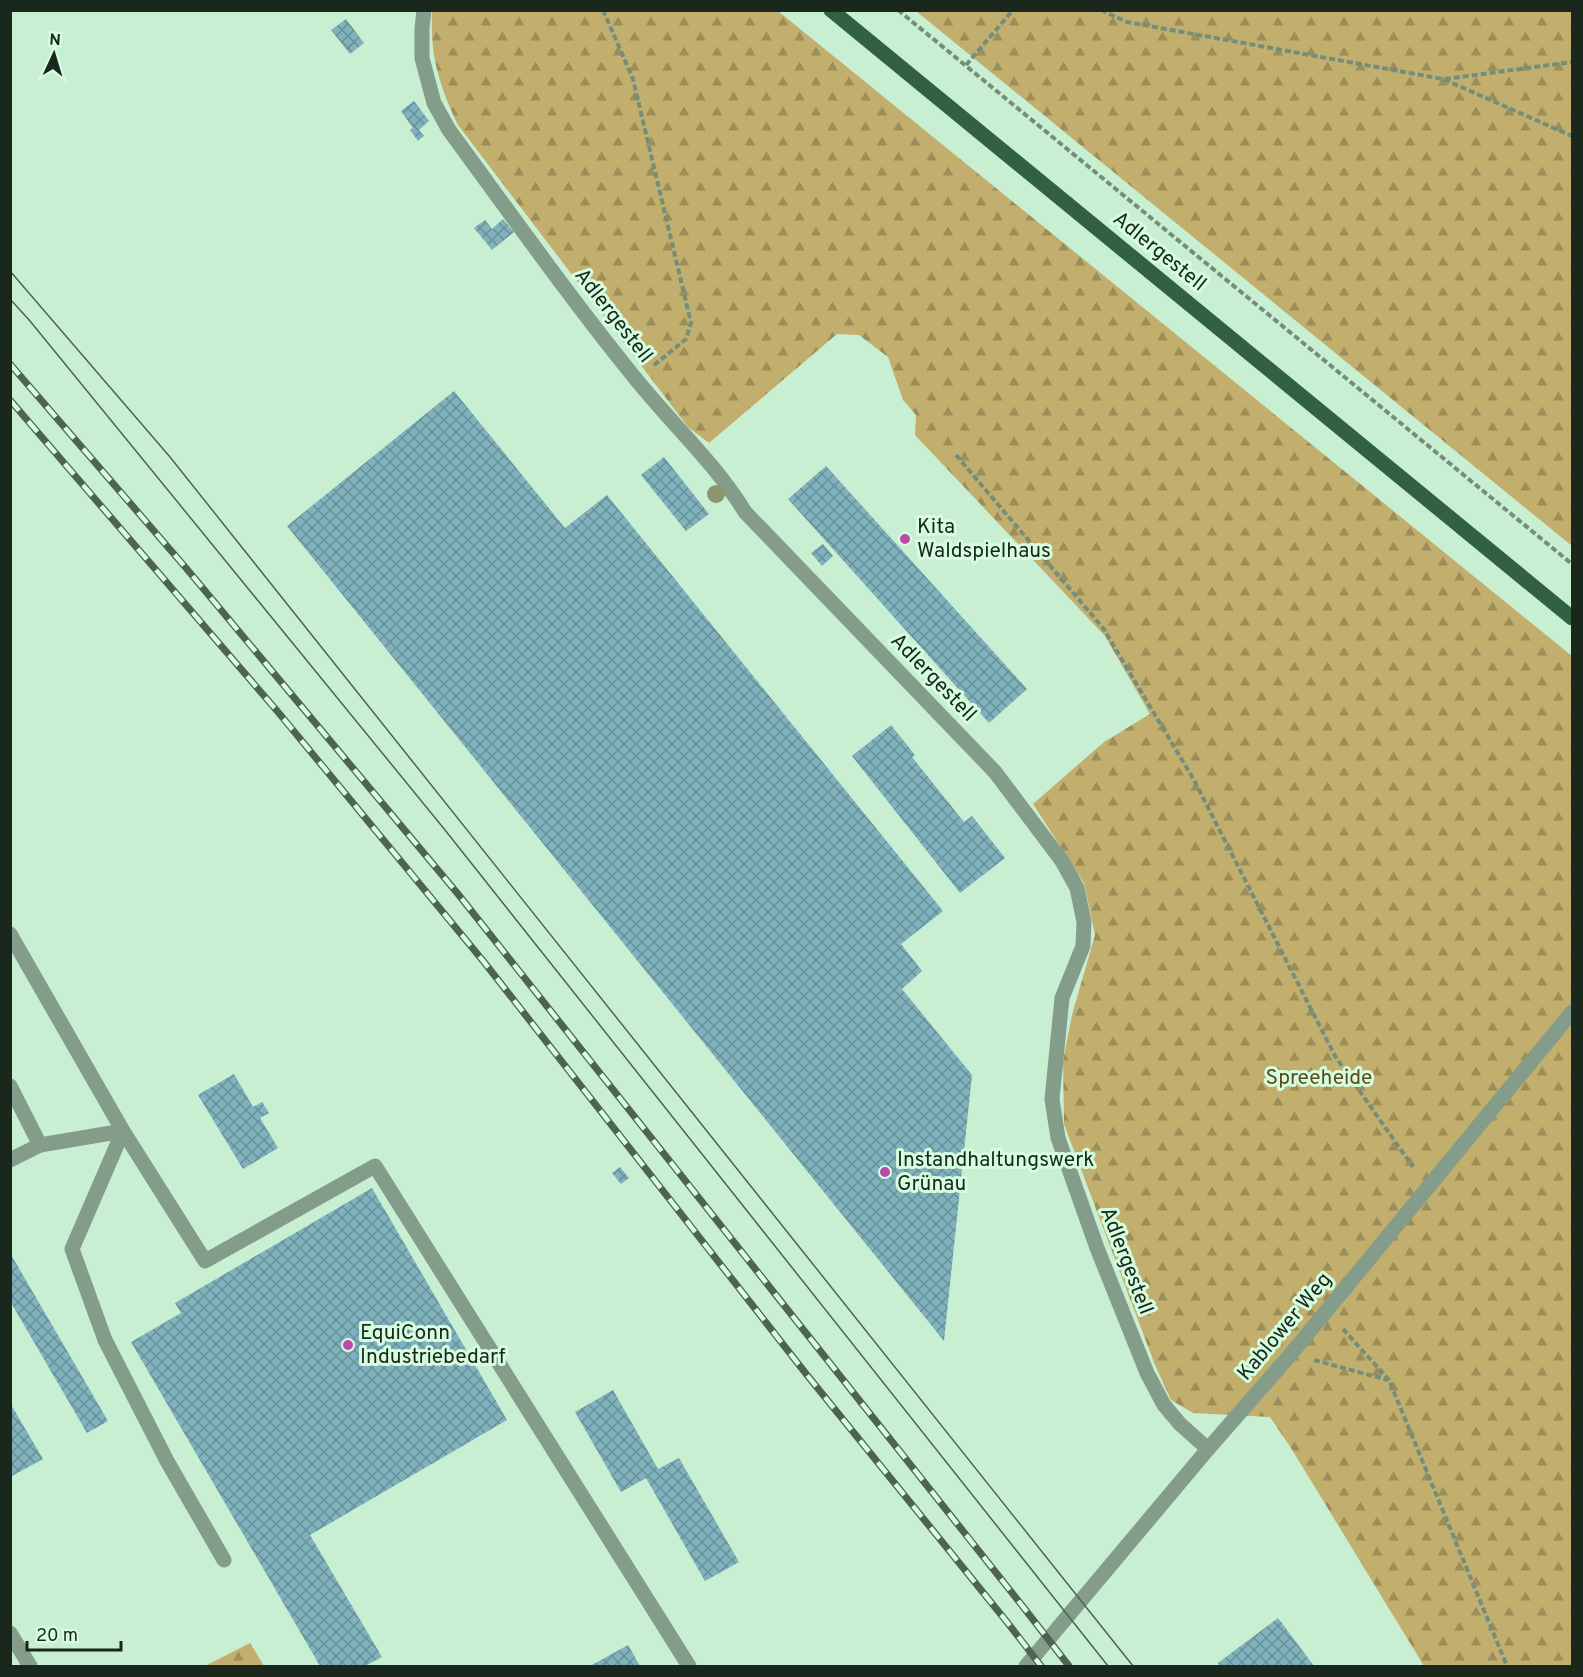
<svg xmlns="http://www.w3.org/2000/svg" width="1583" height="1677" font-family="Overpass,sans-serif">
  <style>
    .forest { fill: url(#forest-firs) }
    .building { fill: url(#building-cross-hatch) }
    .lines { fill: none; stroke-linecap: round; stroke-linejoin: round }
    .path { stroke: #748e7b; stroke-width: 4; stroke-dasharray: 6 3; stroke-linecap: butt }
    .minor { stroke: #839d8a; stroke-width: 15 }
    .major { stroke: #316141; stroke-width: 15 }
    .tram { stroke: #4e6353; stroke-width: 1.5 }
    .rail-casing { stroke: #4e6353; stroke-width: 7 }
    .rail { stroke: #d6fde0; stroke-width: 4.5; stroke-dasharray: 14; stroke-linecap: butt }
    .tree { fill: #8c956d }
    .poi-dot { fill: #b84baa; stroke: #d6fde0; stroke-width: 2 }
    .labels { text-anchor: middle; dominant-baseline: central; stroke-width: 6; stroke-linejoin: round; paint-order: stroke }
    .street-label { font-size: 21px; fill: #19271d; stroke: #d6fde0 }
    .poi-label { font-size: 21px; fill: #19271d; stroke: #d6fde0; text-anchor: start }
    .park-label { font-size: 21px; fill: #5a4b19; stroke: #d6fde0 }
  </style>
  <defs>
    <pattern id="forest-firs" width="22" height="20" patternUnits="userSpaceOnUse" patternTransform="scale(1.5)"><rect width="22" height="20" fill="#c2ae6d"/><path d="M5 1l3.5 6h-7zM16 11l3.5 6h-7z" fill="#9d8e59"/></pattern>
    <pattern id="building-cross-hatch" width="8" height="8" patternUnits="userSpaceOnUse" patternTransform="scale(1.5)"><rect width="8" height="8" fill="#7fb2bd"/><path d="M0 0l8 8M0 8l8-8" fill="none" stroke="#679199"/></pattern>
  </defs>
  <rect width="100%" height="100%" fill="#c9efd3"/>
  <g class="forest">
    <path d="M432 11H778L1572 656V1666H1424L1291 1448 1270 1417 1193 1413 1171 1400 1155 1365 1064 1124 1063 1061 1072 1015 1095 935 1084 883 1033 804 1104 742 1150 714 1105 636 915 435 916 415 903 400 888 357 859 335 837 334 709 443 688 427 458 125C439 85 430 56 432 11Z"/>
    <path d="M916 11H1572V546Z"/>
    <path d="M250 1643 264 1666H205Z"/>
  </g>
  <g class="building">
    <path d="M346 19 364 43 350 54 331 30Z"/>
    <path d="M414 101 429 121 419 130 424 136 418 141 410 130 413 128 401 111Z"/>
    <path d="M503 219 514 232 492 250 474 228 485 220 492 229Z"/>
    <path d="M454 391 565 528 607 495 943 911 901 944 922 971 902 989 972 1075 944 1341 287 526Z"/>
    <path d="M664 457 709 514 686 531 641 475Z"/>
    <path d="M826 466 1027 689 989 723 788 499Z"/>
    <path d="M823 544 833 556 822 566 811 553Z"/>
    <path d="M891 725 915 755 912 757 964 822 972 816 1005 858 960 893 852 756Z"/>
    <path d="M234 1074 253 1107 262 1102 269 1113 260 1118 278 1148 243 1169 198 1095Z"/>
    <path d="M620 1167 629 1178 621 1184 612 1173Z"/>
    <path d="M372 1188 507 1420 310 1535 382 1657 365 1666H320L131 1342 181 1313 175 1303Z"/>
    <path d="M10 1253 108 1421 87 1433 10 1301Z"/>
    <path d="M613 1390 658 1469 679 1458 739 1562 705 1581 646 1478 621 1492 575 1412Z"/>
    <path d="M10 1403 43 1459 10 1477Z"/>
    <path d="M1278 1618 1314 1666H1220L1218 1663Z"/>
    <path d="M628 1645 640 1666H590Z"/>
  </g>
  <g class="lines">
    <g class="path">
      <path d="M603 10 633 79 691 323 686 339 653 366"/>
      <path d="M898 10 1572 564"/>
      <path d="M1101 10 1127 22 1443 79 1572 136"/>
      <path d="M966 65 1013 10"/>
      <path d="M1445 79 1572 62"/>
      <path d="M956 455 1103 628 1194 780 1335 1056 1413 1167"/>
      <path d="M1343 1329 1389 1380 1507 1666"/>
      <path d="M1314 1360 1388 1380"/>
    </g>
    <g class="minor">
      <path d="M424 10 422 28V58L434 103 449 130C510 213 570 298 635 378 671 423 715 463 745 512L995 772 1062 861 1077 888 1084 922 1083 946 1062 998 1052 1099 1058 1138 1097 1248 1147 1373 1164 1405 1180 1424 1208 1449"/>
      <path d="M10 934 123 1131 205 1261 375 1166 689 1666"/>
      <path d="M10 1086 40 1145"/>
      <path d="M10 1160 40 1145 123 1131 72 1249 105 1340 167 1461 224 1560"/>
      <path d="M10 1633 30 1666"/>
      <path d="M1026 1666 1208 1449 1291 1354 1572 1012"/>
    </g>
    <path class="major" d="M831 10 1572 618"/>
    <g class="tram">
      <path d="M10 271 170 457 1133 1666"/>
      <path d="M10 299 30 321 445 830 1108 1666"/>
    </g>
    <g class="rail-casing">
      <g id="rail">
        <path d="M10 364 186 568 458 894 1024 1608 1069 1666"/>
        <path d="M10 400 278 712 484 962 807 1375 1007 1622 1041 1666"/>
      </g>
    </g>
    <use href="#rail" class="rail"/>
  </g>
  <circle class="tree" cx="716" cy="494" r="9"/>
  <g class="poi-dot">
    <circle cx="905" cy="539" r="6"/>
    <circle cx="885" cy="1172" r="6"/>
    <circle cx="348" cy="1345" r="6"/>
  </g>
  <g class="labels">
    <g class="street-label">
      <text transform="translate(1159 252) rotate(39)">Adlergestell</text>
      <text transform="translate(613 316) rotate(52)">Adlergestell</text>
      <text transform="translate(933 678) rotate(46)">Adlergestell</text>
      <text transform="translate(1126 1261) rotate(69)">Adlergestell</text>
      <text transform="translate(1285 1327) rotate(-50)">Kablower Weg</text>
    </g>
    <g class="poi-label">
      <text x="917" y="527">Kita<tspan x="917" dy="24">Waldspielhaus</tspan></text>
      <text x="897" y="1160">Instandhaltungswerk<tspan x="897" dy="24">Grünau</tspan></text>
      <text x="360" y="1333">EquiConn<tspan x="360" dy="24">Industriebedarf</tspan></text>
    </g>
    <g class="park-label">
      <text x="1319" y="1078">Spreeheide</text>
    </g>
  </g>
  <rect width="1583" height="1677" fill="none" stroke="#19271d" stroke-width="24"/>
  <g transform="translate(54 54) rotate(4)" stroke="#d6fde0" stroke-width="4.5" paint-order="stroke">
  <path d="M0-4.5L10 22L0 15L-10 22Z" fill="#19271d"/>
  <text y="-9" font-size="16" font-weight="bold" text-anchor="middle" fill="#19271d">N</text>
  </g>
  <path d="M27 1641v9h94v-9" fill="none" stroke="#19271d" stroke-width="3"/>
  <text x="36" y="1641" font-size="18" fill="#19271d" stroke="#d6fde0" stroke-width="4.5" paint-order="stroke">20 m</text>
</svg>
